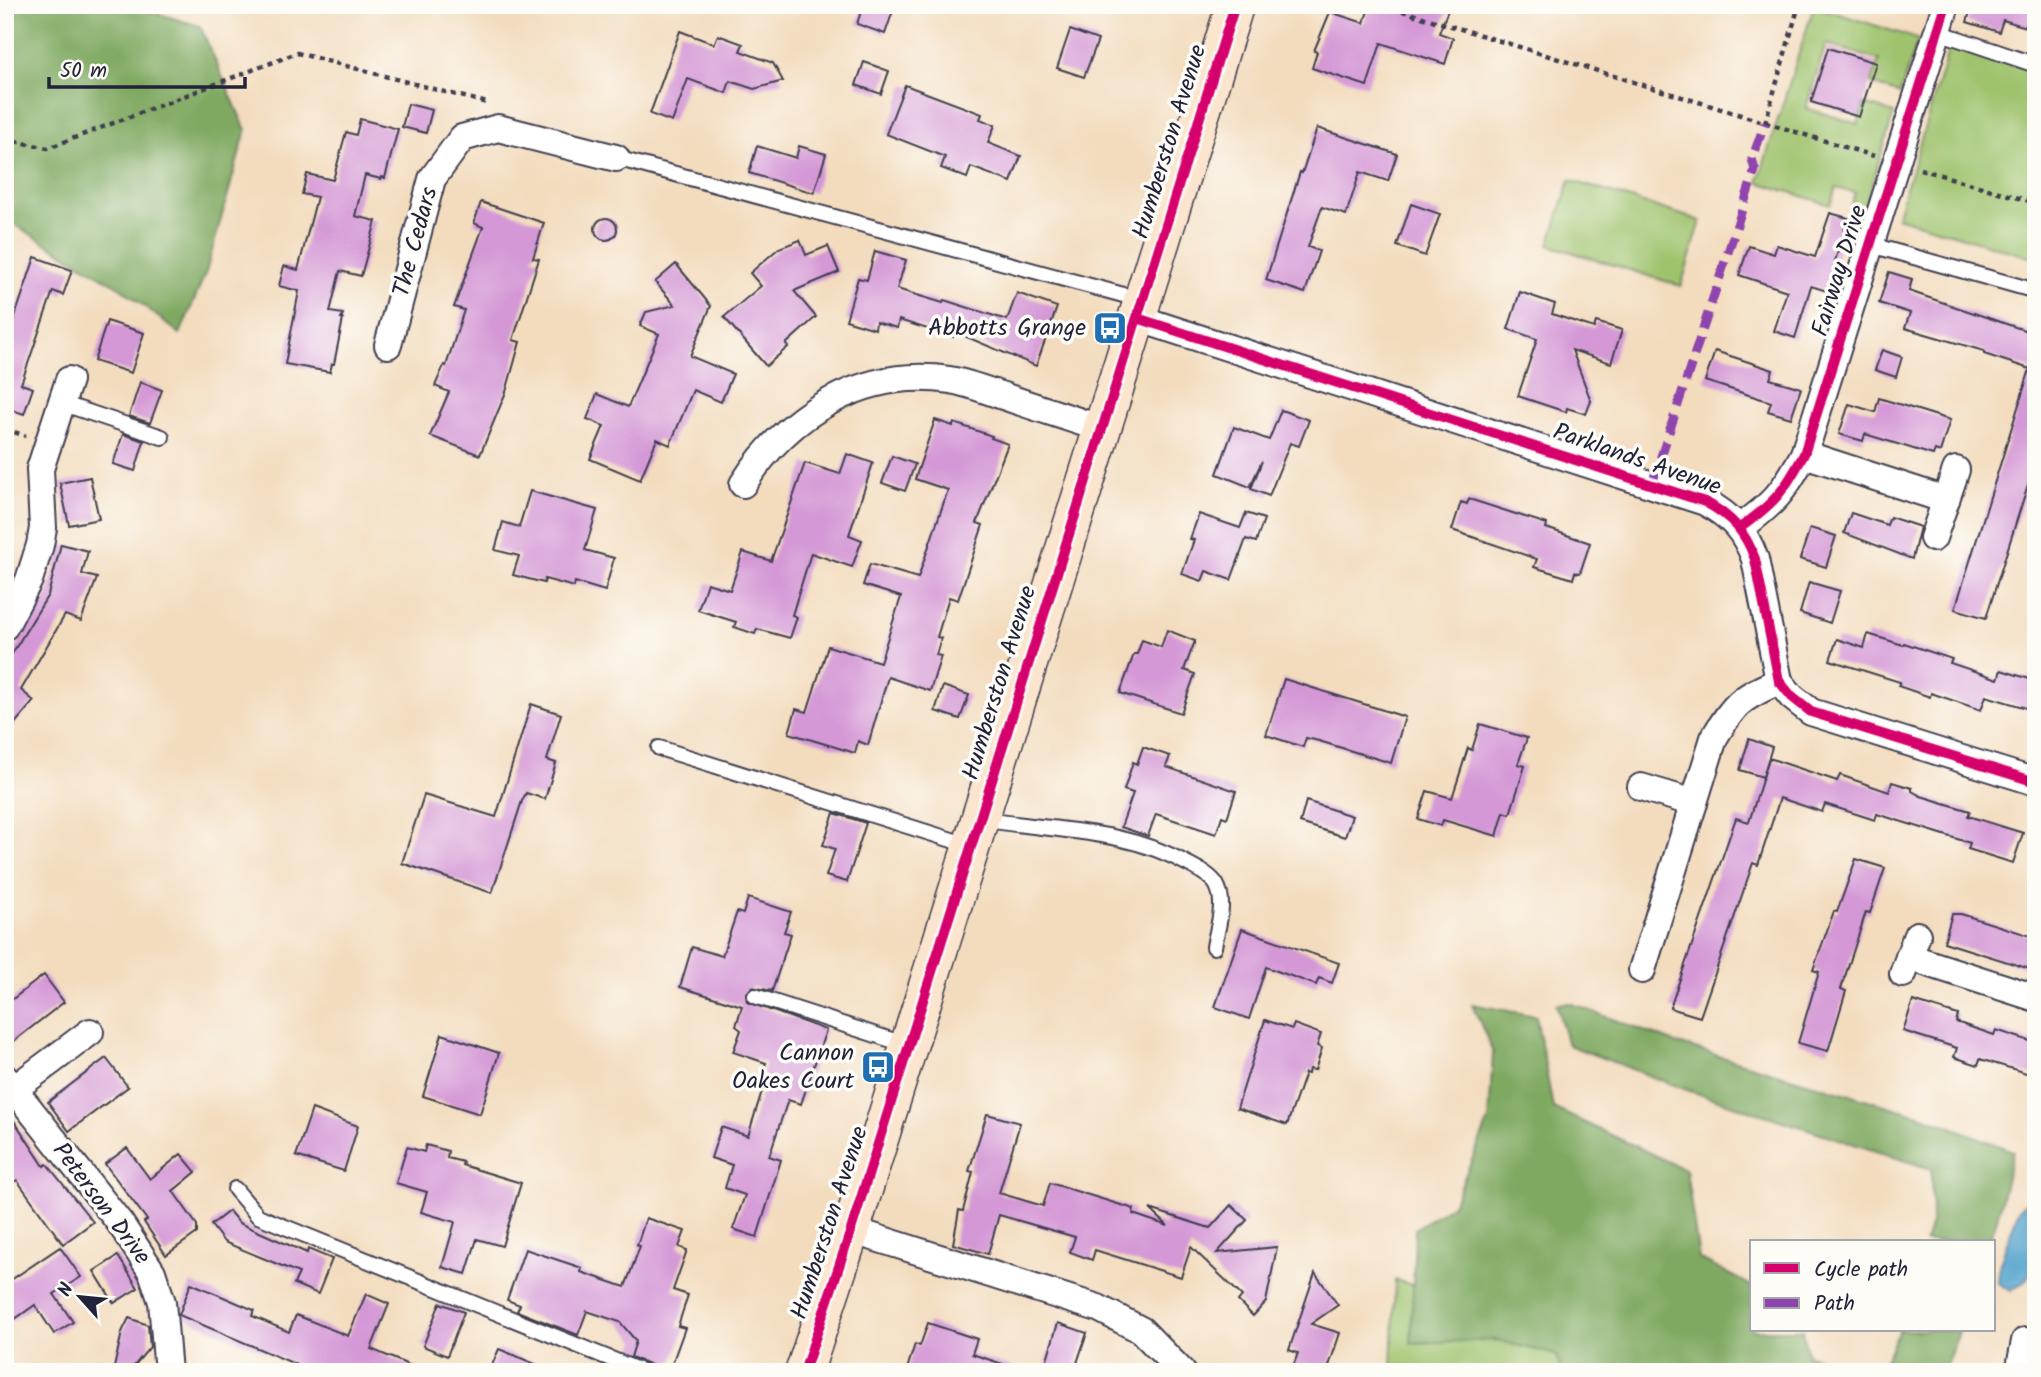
<svg xmlns="http://www.w3.org/2000/svg" width="2041" height="1377" font-family="Kalam,sans-serif">
  <style>
    .green { fill: #9fc36d; stroke: #607254; stroke-width: 2 }
    .forest { fill: #7fa960; stroke: #50664e; stroke-width: 2 }
    .water { fill: #52a3cc; stroke: #3a6284; stroke-width: 2 }
    .building { fill: #d498d6 }
    .lines { fill: none; stroke-linecap: round; stroke-linejoin: round }
    .service-casing { stroke: #413e4f; stroke-width: 18 }
    .minor-casing { stroke: #413e4f; stroke-width: 30 }
    .secondary-casing { stroke: #413e4f; stroke-width: 40 }
    .path { stroke: #413e4f; stroke-width: 4.5; stroke-dasharray: 5 5; stroke-linecap: butt }
    .service { stroke: #fff; stroke-width: 14 }
    .minor { stroke: #fff; stroke-width: 26 }
    .secondary { stroke: #fbe5cf; stroke-width: 37 }
    .quiet { stroke: #8e44ad; stroke-width: 9; stroke-dasharray: 18 9; stroke-linecap: butt }
    .cycleway-casing { stroke: #fdfcf7; stroke-width: 15 }
    .cycleway { stroke: #d6006c; stroke-width: 10 }
    .labels { text-anchor: middle; dominant-baseline: central; stroke-width: 7; stroke-linejoin: round; paint-order: stroke }
    .street-label { font-size: 24px; fill: #22223b; stroke: #fdfcf7 }
    .poi-label { font-size: 24px; fill: #22223b; stroke: #fdfcf7; text-anchor: end }
  </style>
  <rect width="100%" height="100%" fill="#fdfcf7"/>
  <filter id="ink" filterUnits="userSpaceOnUse"><feTurbulence type="fractalNoise" baseFrequency=".0143" numOctaves="2"/><feDisplacementMap in="SourceGraphic" scale="14" xChannelSelector="R" yChannelSelector="G"/><feConvolveMatrix kernelMatrix="1 2 1 2 8 2 1 2 1" color-interpolation-filters="sRGB"/></filter>
  <filter id="wash" filterUnits="userSpaceOnUse"><feTurbulence type="fractalNoise" baseFrequency=".00686" numOctaves="4" result="noise"/><feDisplacementMap in="SourceGraphic" scale="28" xChannelSelector="R" yChannelSelector="G"/><feGaussianBlur stdDeviation="1.57" result="paint"/><feColorMatrix in="noise" values="0 0 0 0 0 0 0 0 0 0 0 0 0 0 0 0 0 1.4 0 .05"/><feComposite in="paint" operator="in"/></filter>
  <g filter="url(#wash)">
    <rect width="100%" height="100%" fill="#f3dcbe"/>
    <g class="green">
      <path d="M1814 6 1918 39 1900 94 1871 84 1879 60 1826 44 1806 108 1858 124 1864 104 1894 113 1862 215 1849 211 1855 193 1836 188 1830 205 1758 182Z"/>
      <path d="M1950 45 2036 72V259L1897 217Z"/>
      <path d="M1570 180 1701 221 1681 286 1549 245Z"/>
      <path d="M1395 1280 1723 1372H1392Z"/>
    </g>
    <g class="forest">
      <path d="M5 5H129L200 26 246 130 206 272 180 334 121 288 5 219Z"/>
      <path d="M1570 1003 1678 1044 1926 1117 2013 1151 1997 1219 1989 1242H1925L1932 1220 1931 1169 1687 1090 1568 1045 1556 1004Z"/>
      <path d="M1472 1004 1536 1016 1553 1108 1686 1170 1699 1259 1752 1286V1330H1803L1807 1355 1876 1372H1561L1556 1355 1496 1340 1411 1343 1415 1229 1453 1204 1489 1120 1493 1052Z"/>
      <path d="M1899 1330H1960L1943 1372H1880Z"/>
    </g>
    <path class="water" d="M2032 1196 2036 1197V1266L2026 1280 2011 1291 1998 1283 2000 1263 2019 1209Z"/>
    <g id="blocks">
      <g class="building">
        <path d="M863 5H895L885 34 857 24Z"/>
        <path d="M1370 5H1450L1439 33 1453 38 1445 64 1381 43 1367 86 1312 68 1317 52 1314 51 1330 12 1364 23Z"/>
        <path d="M1972 5H2036V30L2003 20 1999 32 1967 22Z"/>
        <path d="M1070 30 1098 40 1084 77 1057 68Z"/>
        <path d="M680 31 714 44 718 35 743 44 740 51 773 63 783 81 754 89 730 81 726 93 688 79 672 122 650 114Z"/>
        <path d="M1828 48 1876 63 1859 117 1811 102Z"/>
        <path d="M864 62 889 71 881 94 856 85Z"/>
        <path d="M905 85 982 114 980 119 995 125 988 143 1021 156 1011 182 971 167 967 178 941 168 945 157 886 134Z"/>
        <path d="M408 104 432 110 426 133 402 127Z"/>
        <path d="M360 119 398 129 385 178 382 177 381 179 365 175 355 216 376 221 361 276 340 271 330 312 343 314 341 319H343L334 364H332L330 372 285 364 299 291 279 286 284 266 298 270 317 197 302 194 307 174 333 180 346 132 356 135Z"/>
        <path d="M1317 128 1397 154 1388 181 1360 172 1346 215 1322 207 1308 247 1319 251 1305 293 1266 280 1300 172 1302 173Z"/>
        <path d="M757 146 796 158 799 146 826 154 814 193 749 173Z"/>
        <path d="M481 202 544 223 533 258 539 259 513 340 520 342 506 392 480 455 430 436 449 392 435 386 444 365 446 366 464 310 454 307 483 227 474 223Z"/>
        <path d="M1411 204 1440 214 1425 256 1397 246Z"/>
        <path d="M1830 213 1848 218 1835 261 1839 262 1830 292 1811 286 1795 338 1774 331 1787 291 1739 275 1749 246 1774 254 1777 245 1815 257Z"/>
        <circle cx="606" cy="229" r="11"/>
        <path d="M800 240 806 255 828 246 839 272 794 291 816 317 786 344 788 347 766 366 724 317 761 286 750 273 779 248Z"/>
        <path d="M875 251 906 260 897 289 943 303 944 300 1007 320 1017 293 1057 307 1036 366 955 332 953 337 899 320 897 328 876 322 875 329 846 320 858 278 867 280Z"/>
        <path d="M35 257 72 270 63 295 53 291 21 384 33 388 24 414 12 410 9 420 5 419V346Z"/>
        <path d="M676 264 711 306 690 356 733 374 721 402 693 390 670 445 657 439 640 480 590 459 604 426 587 419 597 394 628 407 659 334 640 326 646 312 675 305 655 282Z"/>
        <path d="M1889 272 1912 279 1909 291 2036 334V459L1986 618 1955 609 2030 369 1984 354V351L1905 328 1910 313 1879 303Z"/>
        <path d="M1520 292 1555 304 1552 314 1594 328 1596 322 1622 330 1611 363 1572 350 1591 401 1586 414 1567 408 1566 412 1518 396 1537 339 1508 329Z"/>
        <path d="M107 321 144 333 131 373 94 361Z"/>
        <path d="M1882 350 1902 357 1896 377 1875 370Z"/>
        <path d="M1715 351 1773 370 1770 379 1801 388 1791 418 1768 411 1771 402 1705 381Z"/>
        <path d="M140 382 162 390 150 423 129 416Z"/>
        <path d="M1879 398 1950 420 1940 452 1935 450 1933 455 1865 434 1863 441 1839 434 1849 404 1875 412Z"/>
        <path d="M1281 410 1309 420 1299 446 1290 443 1269 496 1251 489 1262 461 1250 487 1217 474 1234 427 1269 440Z"/>
        <path d="M935 420 953 426 954 423 992 436 991 438 1008 444 977 523 983 525 958 600 949 597 937 637 941 638 936 655 941 656 930 691 888 677 868 745 858 741 855 753 789 733 796 709 807 712 828 646 880 662 901 597 863 585 870 564 918 578 948 490 915 479Z"/>
        <path d="M123 434 144 441 135 471 113 464Z"/>
        <path d="M847 454 873 463 849 535 862 540 852 567 811 553 792 615 797 617 790 638 757 629 755 634 734 627 736 622 698 610 707 583 730 590 743 552 771 561 805 463 840 474Z"/>
        <path d="M892 456 915 464 905 491 882 483Z"/>
        <path d="M90 477 99 519 69 525 60 483Z"/>
        <path d="M530 491 597 510 585 550 614 558 605 591 575 582 574 587 545 579 544 583 513 575 519 556 495 550 503 522 519 527Z"/>
        <path d="M1469 499 1547 524 1546 528 1590 543 1580 573 1575 572 1573 579 1534 567 1537 559 1452 530 1461 502 1467 504Z"/>
        <path d="M1246 513 1264 519 1256 542 1246 539 1231 580 1206 571 1202 581 1182 574 1194 540 1190 539 1199 514 1240 528Z"/>
        <path d="M1851 513 1887 525 1890 517 1920 527 1912 559 1844 533Z"/>
        <path d="M1810 528 1836 536 1826 567 1800 559Z"/>
        <path d="M61 544 88 551 82 574 97 578 81 621 65 615 21 690 34 701 5 735V665L48 595Z"/>
        <path d="M1809 582 1840 591 1830 623 1800 613Z"/>
        <path d="M1167 630 1195 641 1184 670 1195 674 1181 713 1120 693 1134 654H1137L1142 640 1161 647Z"/>
        <path d="M1868 634 1903 645 1904 643 1952 659 1950 663 1998 679 2001 670 2036 681V711L1986 696 1981 710 1931 693 1930 697 1898 686 1900 682 1830 660 1837 639 1864 648Z"/>
        <path d="M1284 679 1405 717 1391 763 1319 741 1306 738 1303 747 1266 735Z"/>
        <path d="M943 686 969 695 960 719 935 711Z"/>
        <path d="M531 704 561 714 547 760 556 763 545 799 526 793 522 801 492 893 402 863 424 795 496 817Z"/>
        <path d="M1480 724 1527 738 1518 764 1525 766 1510 814 1504 812 1497 836 1443 820 1441 826 1418 819 1427 791 1452 798 1468 748 1472 750Z"/>
        <path d="M1749 739 1772 747 1763 777 1740 770Z"/>
        <path d="M1143 747 1170 756 1166 767 1236 791 1227 818 1222 816 1216 834 1156 814 1148 836 1121 827 1133 793 1124 790 1133 762 1137 764Z"/>
        <path d="M1769 758 1837 781 1840 775 1889 792 1892 782 1912 788V791L1921 796 1970 811 1968 816 2023 833 2013 863 1968 849 1970 843 1877 814 1875 820 1825 804 1822 812 1780 798 1758 865 1753 863 1700 1017 1670 1008 1736 818 1749 822Z"/>
        <path d="M1306 801 1352 816 1345 837 1300 823Z"/>
        <path d="M834 813 866 823 847 882 826 876 835 849 823 845Z"/>
        <path d="M1856 859 1885 868 1870 913 1866 912 1841 989 1846 991 1828 1051 1798 1043 1819 972 1813 970 1834 911 1837 912Z"/>
        <path d="M748 898 791 912 784 932 791 934 772 991 752 987 746 994 747 1002 826 1030 801 1104 788 1100 769 1156 781 1160 757 1237 733 1229 745 1195 725 1188 732 1165 711 1158 721 1127 748 1136 762 1091 757 1089 766 1063 733 1052 741 1030 736 1026 742 1006 680 987 692 947 722 956 737 912 743 914Z"/>
        <path d="M1952 914H1961L2031 936 2029 940 2036 942V971L1944 942Z"/>
        <path d="M1242 929 1339 963 1332 983 1319 978 1316 985 1266 967 1249 1019 1215 1007Z"/>
        <path d="M44 975 64 1002 5 1048V1005Z"/>
        <path d="M1913 1001 1958 1015 1956 1022 1994 1035 1996 1030 2036 1043V1076L1980 1059 1978 1065 1954 1057 1957 1048 1903 1031Z"/>
        <path d="M1265 1020 1292 1029 1294 1024 1321 1034 1317 1046 1322 1048 1315 1070 1309 1069 1308 1074 1305 1073 1287 1125 1237 1108Z"/>
        <path d="M442 1034 499 1053 480 1114 423 1096Z"/>
        <path d="M106 1058 128 1087 69 1131 48 1102Z"/>
        <path d="M5 1107 44 1166 47 1164 93 1222 63 1244 17 1180 5 1188Z"/>
        <path d="M312 1109 358 1126 344 1171 296 1156Z"/>
        <path d="M987 1114 1020 1123 999 1193 1043 1206 1050 1183 1134 1209 1133 1214 1168 1226 1150 1209 1210 1228 1231 1205 1247 1220 1217 1253 1277 1247 1266 1302 1253 1316 1238 1301 1242 1296 1191 1247 1181 1277 1095 1250 1092 1260 1070 1252 1075 1237 999 1215 988 1254 953 1244 959 1210 963 1211 973 1172 969 1171Z"/>
        <path d="M426 1145 448 1151 447 1158 463 1162 462 1165 521 1183 502 1246 477 1239 466 1274 442 1267 455 1222 421 1212 427 1192 396 1183 407 1147 424 1152Z"/>
        <path d="M127 1148 150 1179 181 1154 196 1172 173 1191 197 1225V1233L166 1255 144 1222 147 1220 105 1164Z"/>
        <path d="M229 1211 239 1223 307 1253 308 1249 332 1259 318 1294 294 1284 299 1273 224 1242 211 1225Z"/>
        <path d="M646 1218 685 1231 679 1247 687 1250 673 1290 688 1295 678 1326 685 1328 669 1372 631 1357 636 1341 620 1322 587 1311 578 1335 517 1311 520 1305 507 1300 525 1249 582 1268 581 1272 625 1287 640 1246 637 1245Z"/>
        <path d="M60 1247 81 1277 54 1294 73 1322 54 1334 35 1305 5 1326V1284Z"/>
        <path d="M118 1256 138 1288 114 1303 94 1271Z"/>
        <path d="M1315 1273 1338 1305 1311 1324 1340 1333 1327 1372H1291L1298 1353 1289 1350Z"/>
        <path d="M191 1283 254 1310 252 1316 289 1332 296 1315 348 1336 366 1294 389 1304 371 1349 425 1372H291L295 1364 179 1315Z"/>
        <path d="M440 1303 464 1312 447 1356 423 1346Z"/>
        <path d="M129 1318 148 1325 150 1347 129 1372H113L122 1332Z"/>
        <path d="M928 1323 977 1339 972 1354 1012 1367V1372H906L915 1344 920 1346Z"/>
        <path d="M1058 1323 1087 1333 1074 1372H1043Z"/>
        <path d="M499 1349 552 1371V1372H489Z"/>
      </g>
    </g>
  </g>
  <g filter="url(#ink)">
    <use href="#blocks" fill-opacity="0" stroke="#413e4f" stroke-width="2"/>
    <g class="lines">
      <g class="service-casing">
        <g id="service">
          <path d="M1938 32 2036 65"/>
          <path d="M616 158 1142 300"/>
          <path d="M1871 245 2036 291"/>
          <path d="M61 403 162 437"/>
          <path d="M659 748 971 846"/>
          <path d="M981 819C1055 832 1122 827 1190 865 1199 870 1210 875 1216 884 1227 902 1217 928 1214 947"/>
          <path d="M755 996 907 1045"/>
          <path d="M235 1189 258 1216 643 1372"/>
        </g>
      </g>
      <g class="minor-casing">
        <g id="minor">
          <path d="M1137 318 1705 502C1731 516 1745 531 1755 559L1779 681 1792 697 1811 712 2036 782"/>
          <path d="M388 345 432 179 462 138 498 128 616 158"/>
          <path d="M1804 454 1946 500"/>
          <path d="M743 484C788 414 863 367 950 380 968 383 988 391 1006 397 1038 408 1070 418 1102 429"/>
          <path d="M1740 528C1774 503 1784 492 1804 454L1946 5"/>
          <path d="M1933 538 1956 470"/>
          <path d="M5 626 29 580 40 545 43 528 40 469 69 380"/>
          <path d="M1641 787 1694 803"/>
          <path d="M1909 957 2036 998"/>
          <path d="M1642 970 1714 738C1735 702 1741 698 1779 681"/>
          <path d="M1903 974 1917 935"/>
          <path d="M5 1078 120 1223 152 1272 162 1302 168 1372"/>
          <path d="M14 1089 90 1032"/>
          <path d="M851 1230 1098 1308 1141 1330 1182 1372"/>
          <path d="M2019 1372 2025 1341"/>
        </g>
      </g>
      <g class="secondary-casing">
        <path id="secondary" d="M804 1372 851 1230 1235 5"/>
      </g>
      <g class="path">
        <path d="M1383 5 1874 156"/>
        <path d="M1765 123 1799 5"/>
        <path d="M5 139 48 148 297 53 487 103"/>
        <path d="M1920 169 2036 203"/>
        <path d="M5 429 26 436"/>
      </g>
      <use href="#service" class="service"/>
      <use href="#minor" class="minor"/>
      <use href="#secondary" class="secondary"/>
      <path class="quiet" d="M1652 484 1755 170 1752 159 1765 123"/>
      <g class="cycleway-casing">
        <g id="cycleway">
          <path d="M1137 318 1705 502C1731 516 1745 531 1755 559L1779 681 1792 697 1811 712 2036 782"/>
          <path d="M1740 528C1774 503 1784 492 1804 454L1946 5"/>
          <path d="M804 1372 851 1230 1235 5"/>
        </g>
      </g>
      <use href="#cycleway" class="cycleway"/>
    </g>
  </g>
  <defs>
    <g id="bus-square" transform="scale(1.75)"><rect x="-9" y="-9" width="18" height="18" rx="4" fill="#1f6fb2" stroke="#fdfcf7"/><path d="M-5-6H5V4H4V6H2V4H-2V6H-4V4H-5ZM-3.5-4V0h7V-4ZM-3.5 1.2v1.5H-2V1.2ZM2 1.2v1.5H3.5V1.2Z" fill="#fff"/></g>
  </defs>
  <g fill-rule="evenodd">
    <use href="#bus-square" x="1110" y="328"/>
    <use href="#bus-square" x="878" y="1067"/>
  </g>
  <g class="labels">
    <g class="street-label">
      <text transform="translate(1170 142) rotate(-73)">Humberston Avenue</text>
      <text transform="translate(416 242) rotate(-75)">The Cedars</text>
      <text transform="translate(1840 271) rotate(-73)">Fairway Drive</text>
      <text transform="translate(1637 460) rotate(19)">Parklands Avenue</text>
      <text transform="translate(1000 683) rotate(-73)">Humberston Avenue</text>
      <text transform="translate(101 1204) rotate(53)">Peterson Drive</text>
      <text transform="translate(830 1223) rotate(-72)">Humberston Avenue</text>
    </g>
    <g class="poi-label">
      <text x="1086" y="328">Abbotts Grange</text>
      <text x="854" y="1053">Cannon<tspan x="854" dy="28">Oakes Court</tspan></text>
    </g>
  </g>
  <rect width="2041" height="1377" fill="none" stroke="#fdfcf7" stroke-width="28"/>
  <rect x="1750" y="1240" width="245" height="91" fill="#fdfcf7" stroke="#a5a5ac" stroke-width="2"/>
  <rect x="1764" y="1263" width="35" height="10" fill="#d6006c" stroke="#a5a5ac" stroke-width="2"/>
  <text x="1814" y="1276" font-size="21" fill="#22223b">Cycle path</text>
  <rect x="1764" y="1298" width="35" height="10" fill="#8e44ad" stroke="#a5a5ac" stroke-width="2"/>
  <text x="1814" y="1310" font-size="21" fill="#22223b">Path</text>
  <g transform="translate(80 1297) rotate(297)" stroke="#fdfcf7" stroke-width="5" paint-order="stroke">
  <path d="M0-5L12 26L0 18L-12 26Z" fill="#22223b"/>
  <text y="-10" font-size="19" font-weight="bold" text-anchor="middle" fill="#22223b">N</text>
  </g>
  <path d="M49 77v10h196v-10" fill="none" stroke="#22223b" stroke-width="3.5"/>
  <text x="60" y="77" font-size="21" fill="#22223b" stroke="#fdfcf7" stroke-width="5" paint-order="stroke">50 m</text>
</svg>
